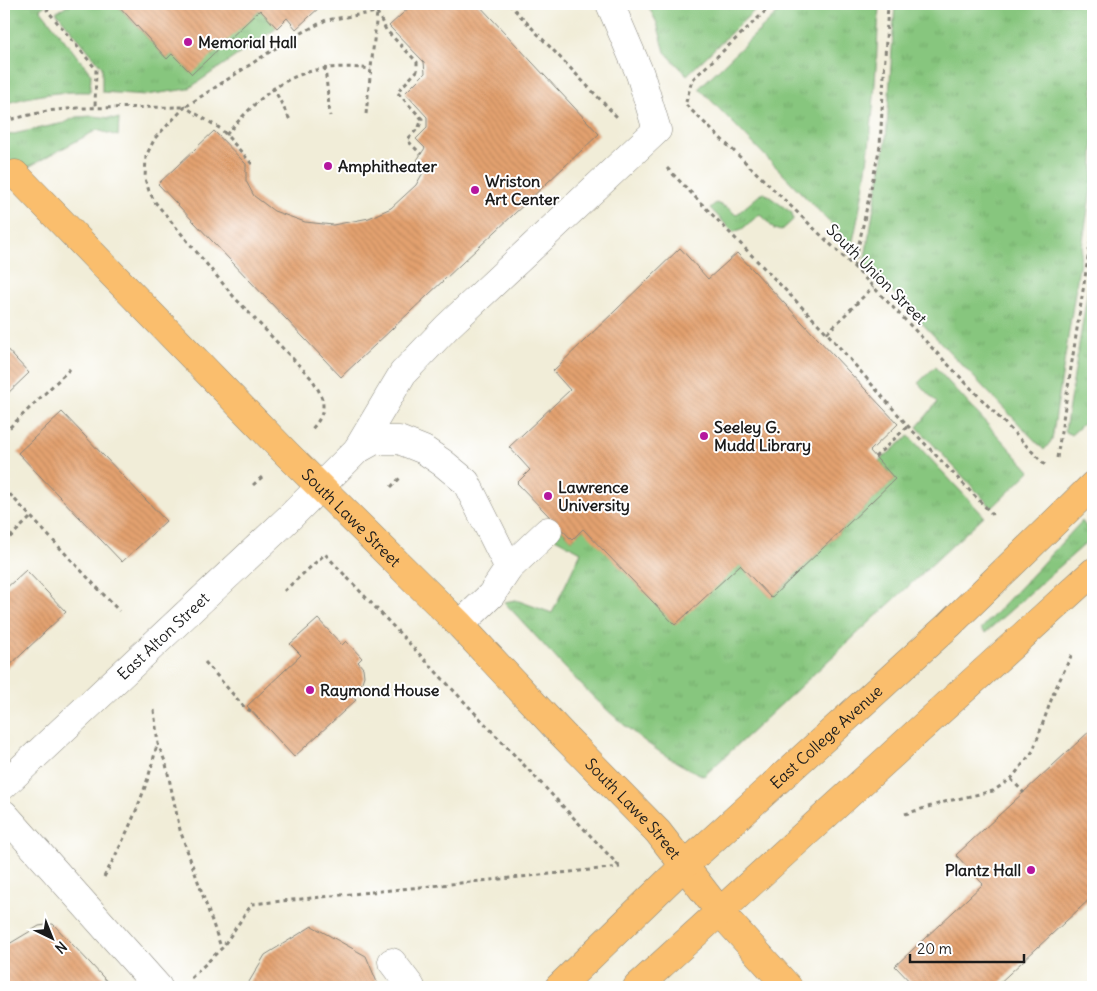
<svg xmlns="http://www.w3.org/2000/svg" width="1097" height="991" font-family="Delius,sans-serif">
  <style>
    .grass { fill: url(#grass-tufts); stroke: #52714d }
    .building { fill: url(#building-back-hatch) }
    .lines { fill: none; stroke-linecap: round; stroke-linejoin: round }
    .minor-casing { stroke: #86847a; stroke-width: 29 }
    .major-casing { stroke: #86847a; stroke-width: 29 }
    .path { stroke: #86847a; stroke-width: 3; stroke-dasharray: 4 4; stroke-linecap: butt }
    .minor { stroke: #fff; stroke-width: 28 }
    .major { stroke: #fabe6d; stroke-width: 28 }
    .poi-dot { fill: #b5179e; stroke: #fff; stroke-width: 2 }
    .labels { text-anchor: middle; dominant-baseline: central; stroke-width: 4; stroke-linejoin: round; paint-order: stroke }
    .poi-label { font-size: 16px; font-weight: bold; fill: #1c1c1c; stroke: #fff; text-anchor: start }
    .street-label { font-size: 16px; fill: #1c1c1c; stroke: #fff }
  </style>
  <defs>
    <pattern id="grass-tufts" width="24" height="20" patternUnits="userSpaceOnUse" patternTransform="scale(1.25)"><rect width="24" height="20" fill="#87c67e"/><path d="M3 7l-1-3M5 7V3M7 7l1-3M15 17l-1-3M17 17v-4M19 17l1-3" fill="none" stroke="#74aa6c"/></pattern>
    <pattern id="building-back-hatch" width="6" height="6" patternUnits="userSpaceOnUse" patternTransform="scale(1.25)"><rect width="6" height="6" fill="#e3a16f"/><path d="M-1 5l2 2M0 0l6 6M5-1l2 2" fill="none" stroke="#c28a60"/></pattern>
  </defs>
  <rect width="100%" height="100%" fill="#fff"/>
  <filter id="ink" filterUnits="userSpaceOnUse"><feTurbulence type="fractalNoise" baseFrequency=".02" numOctaves="2"/><feDisplacementMap in="SourceGraphic" scale="10" xChannelSelector="R" yChannelSelector="G"/><feConvolveMatrix kernelMatrix="1 2 1 2 8 2 1 2 1" color-interpolation-filters="sRGB"/></filter>
  <filter id="wash" filterUnits="userSpaceOnUse"><feTurbulence type="fractalNoise" baseFrequency=".0096" numOctaves="4" result="noise"/><feDisplacementMap in="SourceGraphic" scale="20" xChannelSelector="R" yChannelSelector="G"/><feGaussianBlur stdDeviation="1.12" result="paint"/><feColorMatrix in="noise" values="0 0 0 0 0 0 0 0 0 0 0 0 0 0 0 0 0 1.4 0 .05"/><feComposite in="paint" operator="in"/></filter>
  <g filter="url(#wash)">
    <rect width="100%" height="100%" fill="#f1edd8"/>
    <g class="grass">
      <path d="M4 4H47L40 9 91 74 90 92C60 91 33 95 4 104Z"/>
      <path d="M69 4H116L167 59 172 54 191 73 260 10 277 28 188 89 146 95 102 92V67L56 12Z"/>
      <path d="M647 4H761L687 75 665 52 657 23Z"/>
      <path d="M787 4H879C876 85 871 165 852 245L699 88Z"/>
      <path d="M895 4H1093V177L1052 440 1044 450 864 263 886 141Z"/>
      <path d="M93 116 119 119 118 136 97 130 4 180V136L64 123 76 117Z"/>
      <path d="M763 192 792 213 793 220 781 231 774 229 760 214 742 229 733 232 710 208 716 203 728 208 736 215Z"/>
      <path d="M1093 258V415L1071 435 1065 431Z"/>
      <path d="M935 367 1030 471 992 508 917 427 937 403 918 383Z"/>
      <path d="M909 436 984 516 704 776C623 741 564 665 504 602L516 600 552 613 581 552 555 538 559 527 572 540 583 529 740 565 771 598 895 479 879 461Z"/>
      <path d="M1082 521 1093 537 985 633 981 629Z"/>
    </g>
    <g id="blocks">
      <g class="building">
        <path d="M117 4H319L321 6 296 29 287 18 277 28 260 10 192 74 172 54 167 59Z"/>
        <path d="M413 4H478L599 134 341 377 158 184 214 131 246 164V181L254 196 274 211 305 222 333 225 369 218 391 208 416 185 425 169 417 160 425 148 416 139 427 128V117L405 93 425 73 424 62 389 26Z"/>
        <path d="M680 248 708 279 737 253 898 424 870 451 895 479 771 598 740 565 675 625 583 529 572 540 517 483 530 470 509 447 570 390 553 371Z"/>
        <path d="M4 346 29 373 4 397Z"/>
        <path d="M62 412 166 521 122 562 18 453Z"/>
        <path d="M26 570 66 612 4 671V590Z"/>
        <path d="M318 619 342 645 346 641 362 658 358 662 363 668 364 676 361 685 350 695 356 700 294 757 247 706 301 655 290 644Z"/>
        <path d="M1093 728V896L995 987H915L895 966 983 884 956 855Z"/>
        <path d="M53 924 91 964 112 987H4V947L39 926Z"/>
        <path d="M312 926 366 956 379 987H246L265 955Z"/>
      </g>
    </g>
  </g>
  <g filter="url(#ink)">
    <use href="#blocks" fill-opacity="0" stroke="#86847a" stroke-width="1"/>
    <g class="lines">
      <g class="minor-casing">
        <g id="minor">
          <path d="M357 450 403 373 447 327 657 130 640 74 610 4"/>
          <path d="M460 625 491 595 509 568 548 531"/>
          <path id="s1" d="M4 785 290 517 357 450 375 440H399L424 450 443 463 466 482 509 568"/>
          <path d="M4 814 158 987"/>
          <path d="M392 962 411 987"/>
        </g>
      </g>
      <g class="major-casing">
        <g id="major">
          <path id="s2" d="M15 174 287 454 460 625 561 733 658 832 720 912 788 987"/>
          <path id="s3" d="M559 987 685 865 949 625 1093 485"/>
          <path d="M637 987 1093 572"/>
        </g>
      </g>
      <g class="path">
        <path d="M56 4 47 10 96 69 95 108"/>
        <path d="M509 4 617 117"/>
        <path d="M377 12 386 30 417 62V71L397 92 422 119 419 127 407 140 421 154"/>
        <path d="M325 67 330 116"/>
        <path d="M273 87 290 120"/>
        <path d="M686 102 692 80 773 4"/>
        <path d="M686 105 854 267 1047 467"/>
        <path d="M366 114 377 13"/>
        <path d="M4 121 47 111 77 108 185 107 285 42 326 20 377 12 385 4"/>
        <path d="M226 135C270 84 302 60 371 69"/>
        <path d="M252 164 221 129 185 107 155 138 146 156 145 179 149 191 155 202 234 297 312 379C325 400 329 411 310 431"/>
        <path d="M667 168 827 333 908 426 994 516"/>
        <path d="M854 267 880 146 888 4"/>
        <path d="M827 333 873 287"/>
        <path d="M4 433 71 368"/>
        <path d="M875 457 908 426"/>
        <path d="M1057 458 1093 226"/>
        <path d="M253 485 262 477"/>
        <path d="M391 487 401 477"/>
        <path d="M4 488 119 611"/>
        <path d="M4 543 30 518"/>
        <path d="M284 591 325 554 620 867"/>
        <path d="M205 662 245 708 251 711"/>
        <path d="M154 710 158 744 166 764 180 830 221 947"/>
        <path d="M1011 779 1024 793"/>
        <path d="M905 814 948 801 993 791 1011 779 1033 751 1054 692 1072 654"/>
        <path d="M104 877C127 835 147 791 157 744"/>
        <path d="M191 978 222 948 252 904 620 867"/>
      </g>
      <use href="#minor" class="minor"/>
      <use href="#major" class="major"/>
    </g>
  </g>
  <g class="poi-dot">
    <circle cx="188" cy="42" r="5"/>
    <circle cx="328" cy="166" r="5"/>
    <circle cx="475" cy="190" r="5"/>
    <circle cx="704" cy="436" r="5"/>
    <circle cx="548" cy="496" r="5"/>
    <circle cx="310" cy="690" r="5"/>
    <circle cx="1031" cy="870" r="5"/>
  </g>
  <g class="labels">
    <g class="poi-label">
      <text x="198" y="42">Memorial Hall</text>
      <text x="338" y="166">Amphitheater</text>
      <text x="485" y="181">Wriston<tspan x="485" dy="18">Art Center</tspan></text>
      <text x="714" y="427">Seeley G.<tspan x="714" dy="18">Mudd Library</tspan></text>
      <text x="558" y="487">Lawrence<tspan x="558" dy="18">University</tspan></text>
      <text x="320" y="690">Raymond House</text>
      <text x="1021" y="870" text-anchor="end">Plantz Hall</text>
    </g>
    <g class="street-label">
      <text transform="translate(877 274) rotate(45)">South Union Street</text>
      <text stroke="none"><textPath href="#s2" startOffset="481">South Lawe Street</textPath></text>
      <text stroke="none"><textPath href="#s1" startOffset="218">East Alton Street</textPath></text>
      <text stroke="none"><textPath href="#s3" startOffset="366">East College Avenue</textPath></text>
      <text stroke="none"><textPath href="#s2" startOffset="886">South Lawe Street</textPath></text>
    </g>
  </g>
  <rect width="1097" height="991" fill="none" stroke="#fff" stroke-width="20"/>
  <g transform="translate(52 938) rotate(137)" stroke="#ffffff" stroke-width="4" paint-order="stroke">
  <path d="M0-4L9 19L0 12L-9 19Z" fill="#1c1c1c"/>
  <text y="-8" font-size="14" font-weight="bold" text-anchor="middle" fill="#1c1c1c">N</text>
  </g>
  <path d="M910 954v8h114v-8" fill="none" stroke="#1c1c1c" stroke-width="2.5"/>
  <text x="917" y="954" font-size="15" fill="#1c1c1c" stroke="#ffffff" stroke-width="4" paint-order="stroke">20 m</text>
</svg>
